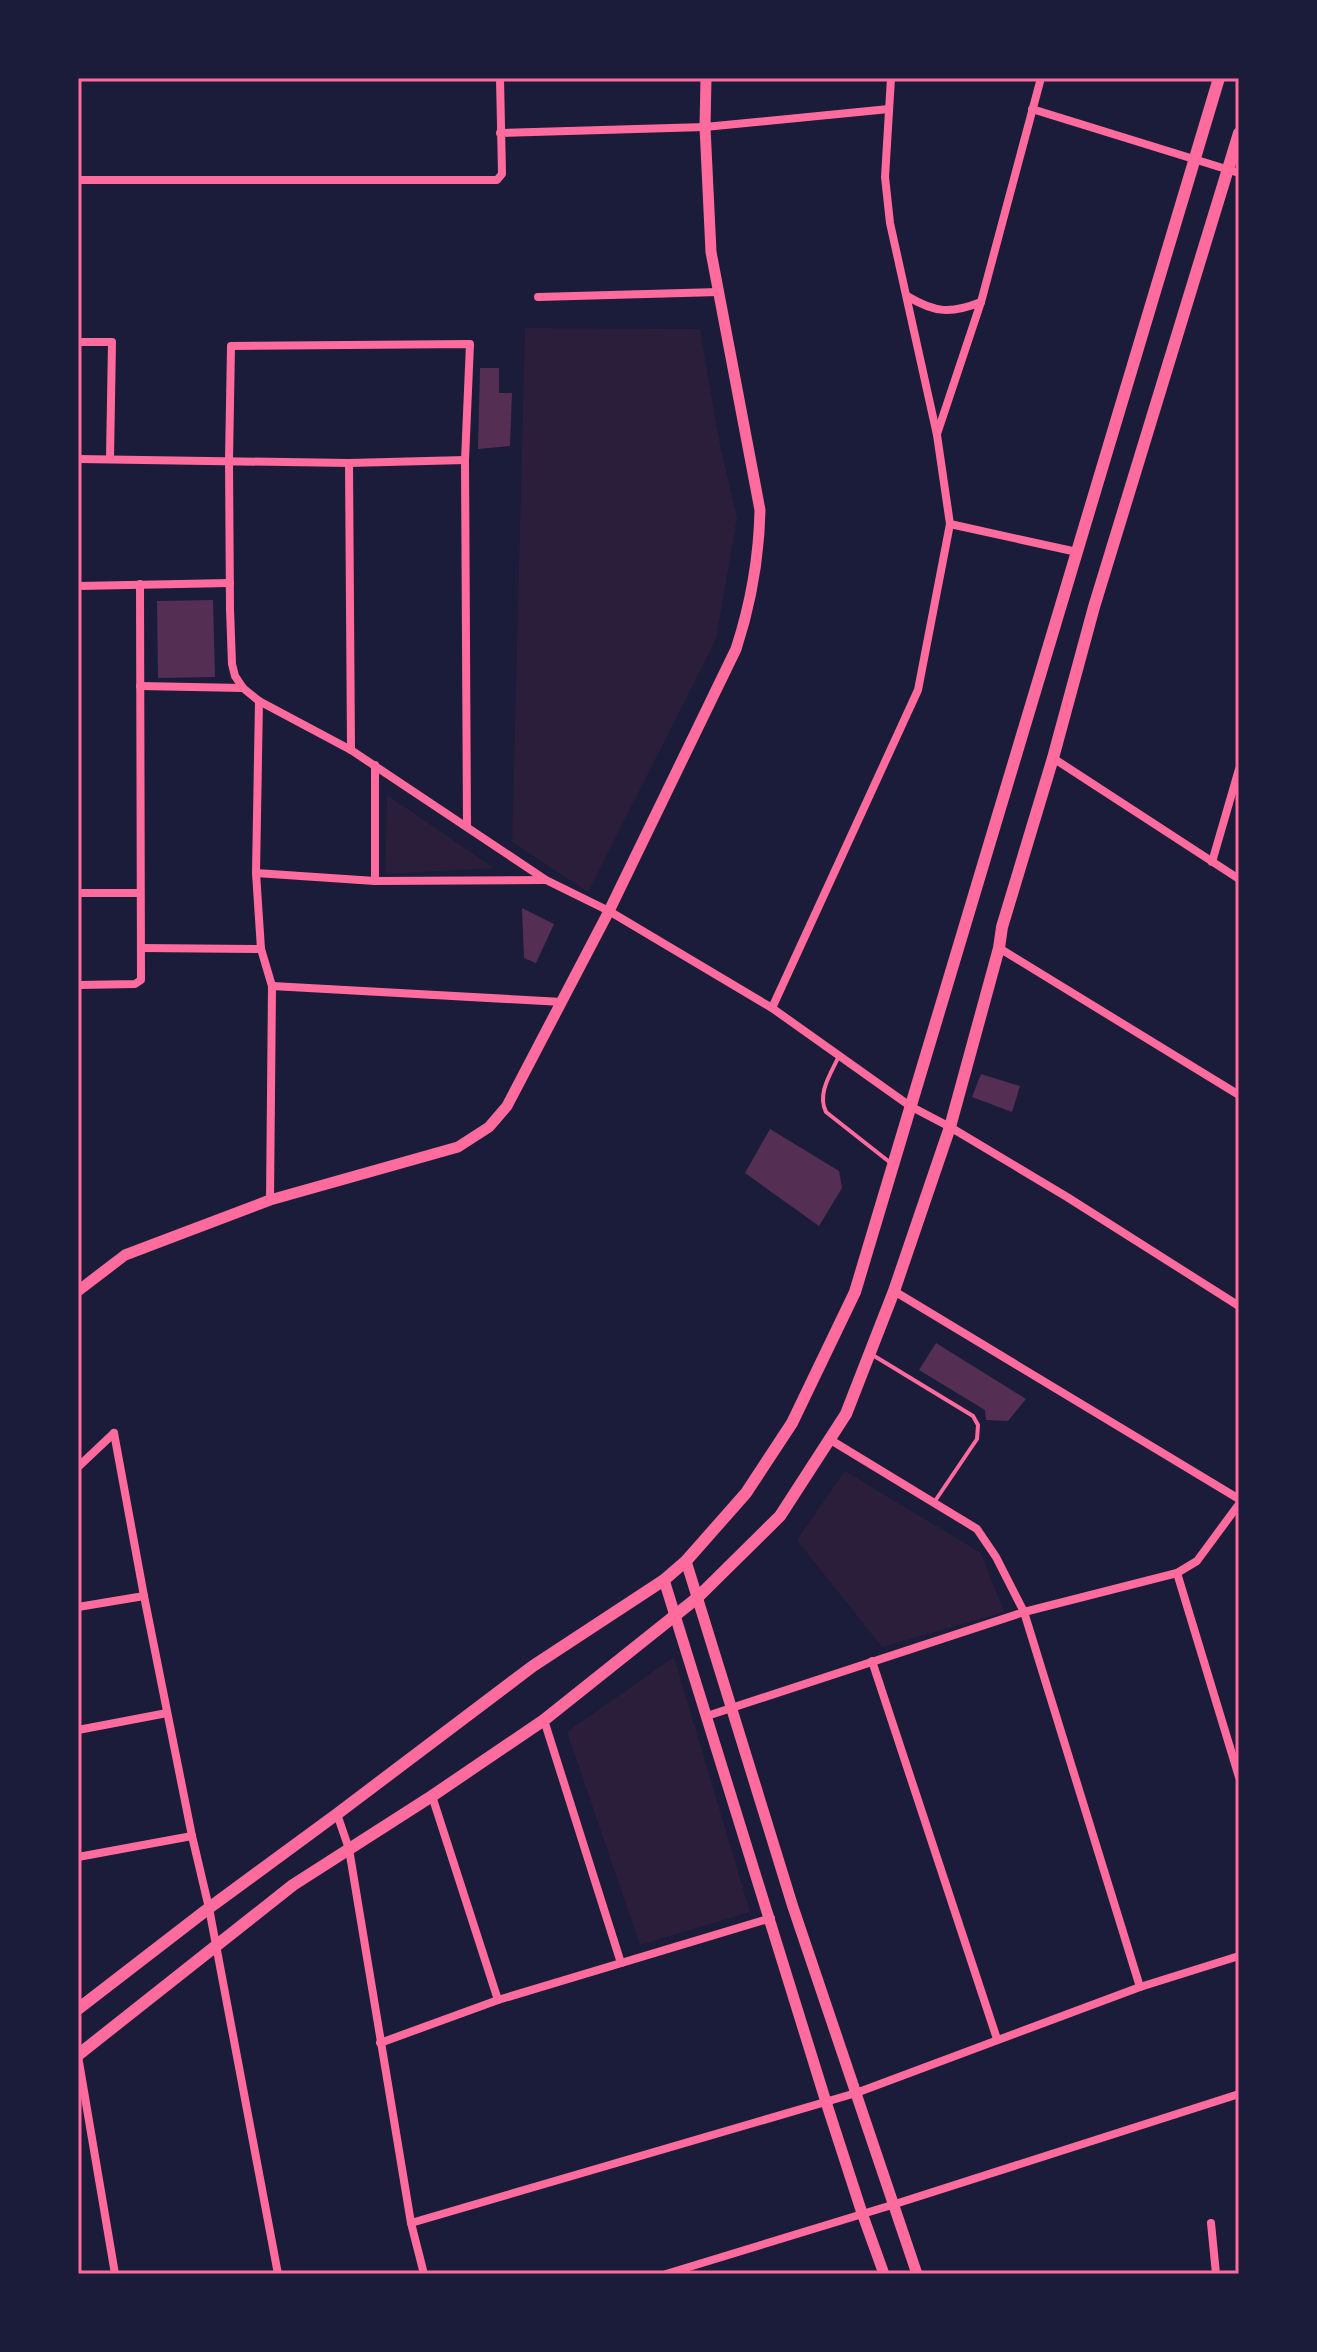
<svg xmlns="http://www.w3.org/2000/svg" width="1317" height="2352" font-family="'Roboto Condensed',sans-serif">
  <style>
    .green { fill: #2a1e3b }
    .building { fill: #542f53 }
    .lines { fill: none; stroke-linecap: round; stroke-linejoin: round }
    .service { stroke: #ff6b9d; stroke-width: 4 }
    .minor { stroke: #ff6b9d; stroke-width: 8 }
    .tertiary { stroke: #ff6b9d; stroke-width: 11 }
    .secondary { stroke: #ff6b9d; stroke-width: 12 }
    .neatline { fill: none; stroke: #ff6b9d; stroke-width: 3 }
  </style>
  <rect width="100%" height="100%" fill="#1b1b3a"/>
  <g class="green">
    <path d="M525 328 700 329 718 435 737 518 716 639 588 892 512 842Z"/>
    <path d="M387 795 494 868 385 874Z"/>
    <path d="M845 1471 981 1553 1004 1612 882 1647 797 1540Z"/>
    <path d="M674 1657 750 1912 640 1945 567 1732Z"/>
  </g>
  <g class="building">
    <path d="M480 368H499V393H512L510 446 478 449Z"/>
    <path d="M213 600 215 677 158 678 157 601Z"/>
    <path d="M522 908 554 924 536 963 524 958Z"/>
    <path d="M981 1074 1020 1086 1012 1112 972 1097Z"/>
    <path d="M770 1129 839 1171 842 1188 819 1226 745 1173Z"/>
    <path d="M936 1343 1026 1399 1008 1421 986 1420 985 1410 919 1370Z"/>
  </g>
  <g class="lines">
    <g class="service">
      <path d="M838 1058C830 1075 817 1094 826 1112L892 1164"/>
      <path d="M871 1354 973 1416 978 1425 977 1439 935 1501"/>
    </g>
    <g class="minor">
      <path d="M1032 109 1239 173"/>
      <path d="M500 133 705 127 889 109"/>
      <path d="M78 180H497L502 174 500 78"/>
      <path d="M907 296C935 313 951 314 981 302"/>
      <path d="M538 297 719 292"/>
      <path d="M78 342H112L110 458"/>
      <path d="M937 434 981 302 1041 78"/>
      <path d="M78 459 349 463 465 460"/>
      <path d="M349 463 351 750"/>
      <path d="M950 524 1077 552"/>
      <path d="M78 586 230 583"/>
      <path d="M140 686 243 688 259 701 351 750 546 880 609 911 772 1008 910 1106 950 1127 1067 1197 1239 1306"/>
      <path d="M243 688 235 676 232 664 230 609 229 460 231 346 470 344 465 460 467 826"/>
      <path d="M259 701 256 873 261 949 272 986 270 1200"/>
      <path d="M1053 758 1239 879"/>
      <path d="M375 765V881"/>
      <path d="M1212 862 1239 769"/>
      <path d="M256 873 375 881 545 880"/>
      <path d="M78 893H140"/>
      <path d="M141 948 261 949"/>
      <path d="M999 948 1239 1095"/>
      <path d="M78 985 135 984 141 980 140 584"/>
      <path d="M272 986 562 1002"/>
      <path d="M772 1008 918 690 950 524 937 435 890 223 885 177 891 78"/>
      <path d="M894 1291 1239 1499"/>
      <path d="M114 1433 144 1596 192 1836 209 1908 278 2274"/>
      <path d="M829 1439 977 1529 996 1557 1024 1612 1140 1987"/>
      <path d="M78 1467 114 1433"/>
      <path d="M1177 1573 1239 1777"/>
      <path d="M78 1607 144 1596"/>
      <path d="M872 1661 997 2039"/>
      <path d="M707 1716 1024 1612 1177 1573 1197 1561 1239 1504"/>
      <path d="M544 1720 621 1963"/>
      <path d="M78 1730 167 1713"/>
      <path d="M432 1796 498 2000"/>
      <path d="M337 1814 349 1849 411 2223 424 2274"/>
      <path d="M78 1857 192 1836"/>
      <path d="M380 2043 498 2000 771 1918"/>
      <path d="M78 2056 115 2274"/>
      <path d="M411 2223 856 2093 1140 1987 1239 1956"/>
      <path d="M1211 2223 1216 2274"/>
      <path d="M666 2274 892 2205 1239 2094"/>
    </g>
    <g class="tertiary">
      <path d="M78 1291 125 1255 270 1200 458 1147 489 1127 507 1106 609 911 736 649C751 603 759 559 760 510L711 252 705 127 706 78"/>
      <path d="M686 1561 793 1907 917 2274"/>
      <path d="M664 1580 826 2102 862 2213 884 2274"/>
    </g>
    <g class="secondary">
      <path d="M78 2009 209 1908 337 1814 533 1666 664 1580 686 1561 746 1493 792 1423 855 1292 1219 78"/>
      <path d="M78 2055 293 1885 432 1796 544 1720 697 1598 780 1516 846 1414 894 1291 950 1127 999 948 1002 927 1053 758 1094 607 1239 133"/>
    </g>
  </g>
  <rect width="1317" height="2352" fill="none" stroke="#1b1b3a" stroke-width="160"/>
  <rect x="80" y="80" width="1157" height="2192" class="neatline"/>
</svg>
